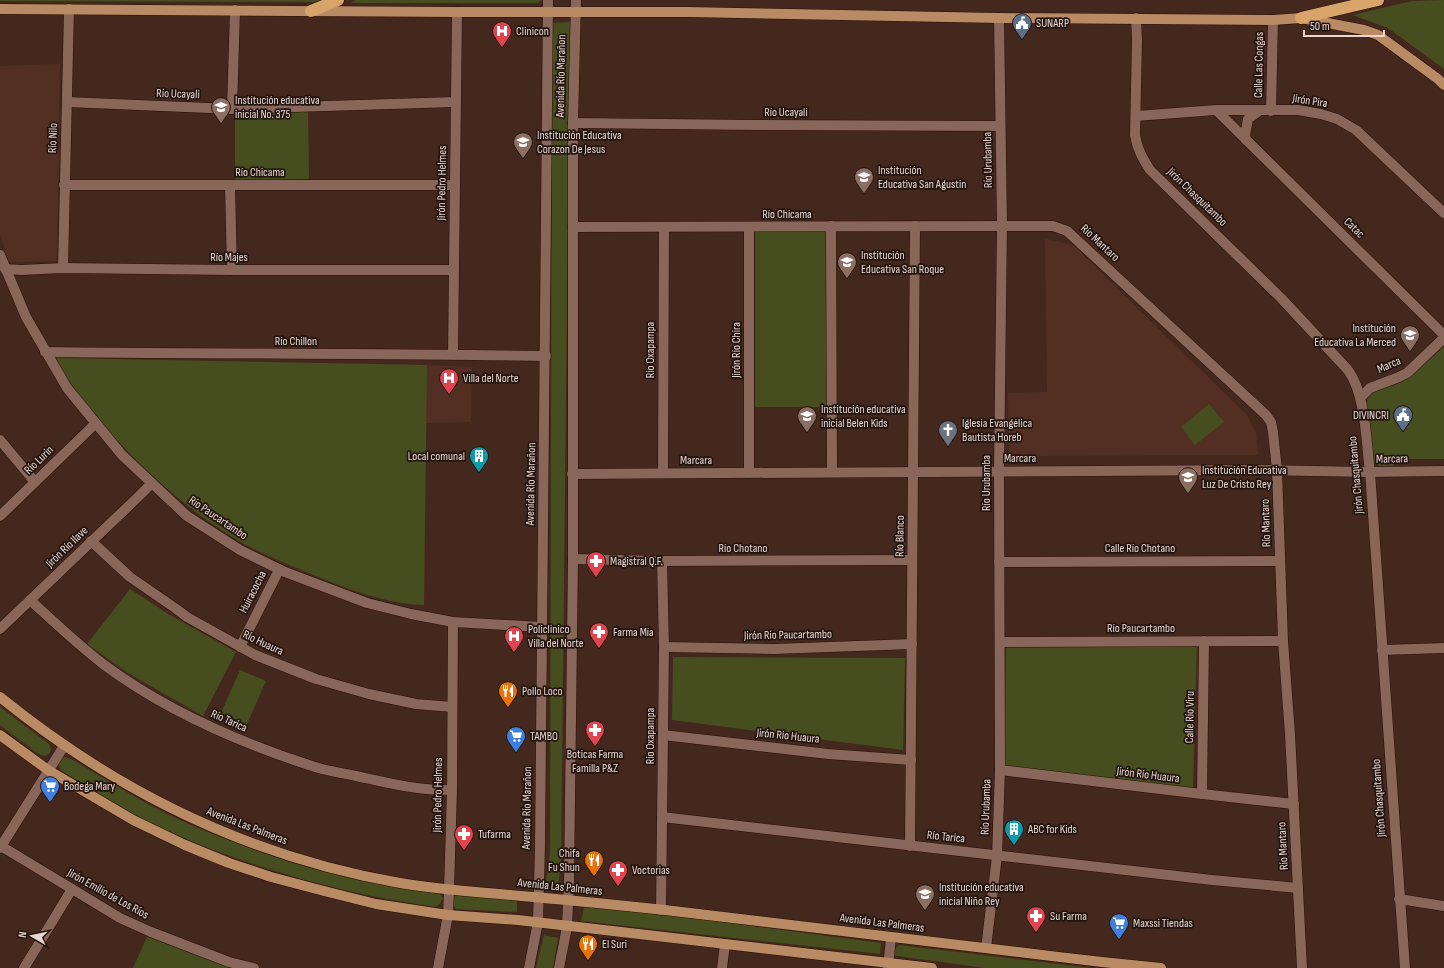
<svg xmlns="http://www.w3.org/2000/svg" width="1444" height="968" font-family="'Sofia Sans Condensed',sans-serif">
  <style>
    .built { fill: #532f23 }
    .green { fill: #464e1f }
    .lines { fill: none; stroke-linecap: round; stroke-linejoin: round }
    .minor-casing { stroke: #2a0f06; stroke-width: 11 }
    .major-casing { stroke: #2a0f06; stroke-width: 11 }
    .highway-casing { stroke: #2a0f06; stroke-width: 13 }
    .minor { stroke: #88665a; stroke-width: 10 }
    .major { stroke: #b98b64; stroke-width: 10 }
    .highway { stroke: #d9a46a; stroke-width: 12 }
    .labels { text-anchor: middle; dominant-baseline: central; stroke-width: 3.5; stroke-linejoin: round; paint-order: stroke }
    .poi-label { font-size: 12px; fill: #e9d6cf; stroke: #221510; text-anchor: start }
    .street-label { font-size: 12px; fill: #e9d6cf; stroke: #221510 }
  </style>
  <rect width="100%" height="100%" fill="#45281d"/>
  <g class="built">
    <path d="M60 64 57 261 9 262 0 234V66Z"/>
    <path d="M1045 239 1073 245 1246 414 1256 432 1258 455 1009 456 1008 393 1047 392Z"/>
    <path d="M427 365 472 367 471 422 426 423Z"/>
  </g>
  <g class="green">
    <path d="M0 0H322L313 2 0 1Z"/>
    <path d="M356 0H541L538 3H351Z"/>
    <path d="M1444 0V69L1388 28 1353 15 1412 1Z"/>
    <path d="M570 22 561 862 558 886 546 881 550 853 552 23Z"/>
    <path d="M308 109 309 179 235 181V111Z"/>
    <path d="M826 230 827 407H755V231Z"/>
    <path d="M1444 346V459H1394V466H1379L1373 461 1366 403 1369 395 1375 390 1403 381 1434 356Z"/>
    <path d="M56 358 427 365 424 605C387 604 350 590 316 576 290 565 263 555 239 541 176 504 116 445 73 387 66 378 61 367 56 358Z"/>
    <path d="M1209 404 1224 422 1195 445 1181 427Z"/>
    <path d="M130 589 168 614 236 652 203 716 128 673 87 644Z"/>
    <path d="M1006 645H1197L1193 788 1004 766Z"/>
    <path d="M673 657 905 658 903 750 672 720Z"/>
    <path d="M240 670 266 681 247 724 221 713Z"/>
    <path d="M0 707 49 744 51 749C49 757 44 757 37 753L0 725Z"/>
    <path d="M66 757 75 761C105 779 135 798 167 814 209 834 253 850 298 864 343 878 391 884 438 892L443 898 439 905 435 907C407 902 377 898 349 891 286 876 224 856 165 830 129 814 96 792 62 771L58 765 60 758Z"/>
    <path d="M459 895 517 900V912L456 909 453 905 452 899 455 896Z"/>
    <path d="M585 904 881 943 880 954 581 921Z"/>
    <path d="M544 935 558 938 553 968H536Z"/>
    <path d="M147 937 236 968H133Z"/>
    <path d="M899 945 1091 968H985L897 956 894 955V948Z"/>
  </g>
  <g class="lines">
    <g class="minor-casing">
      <g id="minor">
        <path d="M1136 18 1137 40 1135 135C1137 149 1143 159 1150 170L1281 298 1348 370C1366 395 1366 442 1370 472L1405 968"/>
        <path d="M67 102 232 109 455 102"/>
        <path d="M232 109 235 10"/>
        <path d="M1216 110 1444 335"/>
        <path d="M1271 111 1273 20"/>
        <path d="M1136 116 1216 110H1298L1321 114 1337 119 1356 130 1444 213"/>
        <path d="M573 123 757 125 1000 126"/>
        <path d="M1246 140 1245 135 1248 119 1259 111"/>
        <path d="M64 185H455"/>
        <path d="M230 186 232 270"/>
        <path d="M831 226 832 472"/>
        <path d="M573 227 1053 226 1067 231 1266 415 1271 422 1273 432 1277 470 1283 641 1290 734 1302 968"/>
        <path d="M0 255 26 317 67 388 122 455 187 516 240 550 285 572 367 603 411 614 453 622 542 627"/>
        <path d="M63 268 69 9"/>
        <path d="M5 269 21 270 63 268 232 270H453"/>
        <path d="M45 352C212 354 379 353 546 356"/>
        <path d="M453 353 457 12"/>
        <path d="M1361 397 1370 388 1399 377 1407 373 1444 338"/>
        <path d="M0 440 35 482"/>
        <path d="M663 473 664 227"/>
        <path d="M749 473V227"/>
        <path d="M572 474 1254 470 1370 472 1444 471"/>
        <path d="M0 516 95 424"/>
        <path d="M91 541 130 577 175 608 187 617 255 655 316 679 369 694 416 704 452 707"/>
        <path d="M573 559 662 561 912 560"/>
        <path d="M999 562 1280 561"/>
        <path d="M30 600C54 622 77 644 103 664 166 711 240 743 315 767 328 771 342 773 356 776 388 783 419 791 452 790"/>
        <path d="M0 629 138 497 152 483"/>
        <path d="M1000 642 1283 641"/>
        <path d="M240 647 279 570"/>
        <path d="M664 647 774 649 912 644"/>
        <path d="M1382 650 1444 648"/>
        <path d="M663 735 828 754 911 760"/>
        <path d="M1000 770 1202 794 1294 804"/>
        <path d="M1202 794 1204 641"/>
        <path d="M662 817 1212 880 1298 888"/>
        <path d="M1 846 120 918 151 932 229 962 254 968"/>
        <path d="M910 846 915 226"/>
        <path d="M0 848 64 746"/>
        <path d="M1399 899 1444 906"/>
        <path d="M661 910 664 647 662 561"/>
        <path d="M986 948 997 856 1000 770 999 472 1002 225 999 18"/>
        <path d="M24 968 72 889"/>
        <path d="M438 968 448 915 449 890 452 790 453 622"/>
        <path d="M529 968 538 922 540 845 548 0"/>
        <path d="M559 968 567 927 569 880 573 559V123L576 0"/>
        <path d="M722 968 725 944"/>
        <path d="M888 968 891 937"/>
      </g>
    </g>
    <g class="major-casing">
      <g id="major">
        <path d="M0 9 457 12H688L999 18 1273 20 1301 18 1364 30 1378 35 1438 79 1444 85"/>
        <path d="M0 697C117 792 250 857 400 883 440 890 480 892 521 896 569 900 617 905 665 910 810 927 956 945 1102 962L1161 968"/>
        <path d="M0 735 48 770 133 820 185 845 229 863 271 877 324 891 376 904 448 915 518 920 932 968"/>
      </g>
    </g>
    <g class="highway-casing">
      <g id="highway">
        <path d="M311 11 338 0"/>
        <path d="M1301 18 1378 0"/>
      </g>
    </g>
    <use href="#minor" class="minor"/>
    <use href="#major" class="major"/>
    <use href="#highway" class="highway"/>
  </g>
  <defs>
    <g id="civic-pin" transform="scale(1)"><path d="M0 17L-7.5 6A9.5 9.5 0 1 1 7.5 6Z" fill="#5c6f8a" stroke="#221510"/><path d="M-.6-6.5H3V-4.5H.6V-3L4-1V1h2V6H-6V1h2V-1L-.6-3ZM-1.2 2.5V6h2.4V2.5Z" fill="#fff"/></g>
    <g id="hospital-pin" transform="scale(1)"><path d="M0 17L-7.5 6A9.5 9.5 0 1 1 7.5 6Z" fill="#e0444e" stroke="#221510"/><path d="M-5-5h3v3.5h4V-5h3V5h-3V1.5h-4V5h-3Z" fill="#fff"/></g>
    <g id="school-pin" transform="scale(1)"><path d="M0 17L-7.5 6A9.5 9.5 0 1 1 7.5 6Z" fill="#8d6e63" stroke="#221510"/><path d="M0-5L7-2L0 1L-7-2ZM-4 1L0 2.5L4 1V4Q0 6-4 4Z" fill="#fff"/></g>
    <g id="church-pin" transform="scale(1)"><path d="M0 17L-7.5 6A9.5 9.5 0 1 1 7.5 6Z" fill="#6b7280" stroke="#221510"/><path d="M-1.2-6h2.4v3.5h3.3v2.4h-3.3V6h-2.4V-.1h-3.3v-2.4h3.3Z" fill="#fff"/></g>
    <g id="building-pin" transform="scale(1)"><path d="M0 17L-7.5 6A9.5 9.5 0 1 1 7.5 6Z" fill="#0f9aa8" stroke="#221510"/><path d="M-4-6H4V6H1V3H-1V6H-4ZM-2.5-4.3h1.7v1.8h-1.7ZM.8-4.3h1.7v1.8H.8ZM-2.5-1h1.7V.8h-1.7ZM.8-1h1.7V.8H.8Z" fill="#fff"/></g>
    <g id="pharmacy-pin" transform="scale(1)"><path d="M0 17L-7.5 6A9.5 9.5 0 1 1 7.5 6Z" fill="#e0444e" stroke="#221510"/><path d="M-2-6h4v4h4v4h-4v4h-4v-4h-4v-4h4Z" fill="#fff"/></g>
    <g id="restaurant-pin" transform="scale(1)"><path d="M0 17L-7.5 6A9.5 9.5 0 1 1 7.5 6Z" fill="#e8710a" stroke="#221510"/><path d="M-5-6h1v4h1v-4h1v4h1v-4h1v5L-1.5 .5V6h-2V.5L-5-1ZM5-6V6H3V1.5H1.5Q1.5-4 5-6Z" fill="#fff"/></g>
    <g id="supermarket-pin" transform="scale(1)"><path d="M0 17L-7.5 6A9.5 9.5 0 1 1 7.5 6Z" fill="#3f7fe0" stroke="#221510"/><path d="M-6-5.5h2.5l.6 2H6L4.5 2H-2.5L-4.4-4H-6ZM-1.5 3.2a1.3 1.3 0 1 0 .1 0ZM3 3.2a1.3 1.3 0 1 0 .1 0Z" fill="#fff"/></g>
  </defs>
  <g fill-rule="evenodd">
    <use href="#civic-pin" x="1022" y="23"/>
    <use href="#hospital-pin" x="502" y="31"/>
    <use href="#school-pin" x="221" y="107"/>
    <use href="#school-pin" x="523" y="142"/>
    <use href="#school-pin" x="864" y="177"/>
    <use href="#school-pin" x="847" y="262"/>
    <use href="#school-pin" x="1410" y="335"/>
    <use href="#hospital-pin" x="449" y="378"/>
    <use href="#civic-pin" x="1403" y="415"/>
    <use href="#school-pin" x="807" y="416"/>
    <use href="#church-pin" x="948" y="430"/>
    <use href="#building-pin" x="479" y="456"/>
    <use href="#school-pin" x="1188" y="477"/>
    <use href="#pharmacy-pin" x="596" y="561"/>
    <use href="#pharmacy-pin" x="599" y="632"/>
    <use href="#hospital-pin" x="514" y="636"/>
    <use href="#restaurant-pin" x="508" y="691"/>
    <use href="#pharmacy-pin" x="595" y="730"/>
    <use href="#supermarket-pin" x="516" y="736"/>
    <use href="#supermarket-pin" x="50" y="786"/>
    <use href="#building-pin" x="1014" y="829"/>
    <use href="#pharmacy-pin" x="464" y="834"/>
    <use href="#restaurant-pin" x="594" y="860"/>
    <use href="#pharmacy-pin" x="618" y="870"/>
    <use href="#school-pin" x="925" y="894"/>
    <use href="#pharmacy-pin" x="1036" y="916"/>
    <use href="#supermarket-pin" x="1119" y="923"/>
    <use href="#restaurant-pin" x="588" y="944"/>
  </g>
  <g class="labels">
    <g class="poi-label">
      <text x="1036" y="23">SUNARP</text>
      <text x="516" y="31">Clinicon</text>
      <text x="235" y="100">Institución educativa<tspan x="235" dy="14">inicial No. 375</tspan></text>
      <text x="537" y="135">Institución Educativa<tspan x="537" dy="14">Corazon De Jesus</tspan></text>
      <text x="878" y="170">Institución<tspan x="878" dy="14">Educativa San Agustin</tspan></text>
      <text x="861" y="255">Institución<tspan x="861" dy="14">Educativa San Roque</tspan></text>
      <text x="1396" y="328" text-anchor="end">Institución<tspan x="1396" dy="14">Educativa La Merced</tspan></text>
      <text x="463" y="378">Villa del Norte</text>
      <text x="821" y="409">Institución educativa<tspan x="821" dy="14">inicial Belen Kids</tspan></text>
      <text x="1389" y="415" text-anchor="end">DIVINCRI</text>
      <text x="962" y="423">Iglesia Evangélica<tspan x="962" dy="14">Bautista Horeb</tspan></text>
      <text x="465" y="456" text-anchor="end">Local comunal</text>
      <text x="1202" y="470">Institución Educativa<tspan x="1202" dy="14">Luz De Cristo Rey</tspan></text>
      <text x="610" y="561">Magistral Q.F.</text>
      <text x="528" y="629">Policlinico<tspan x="528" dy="14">Villa del Norte</tspan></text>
      <text x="613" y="632">Farma Mía</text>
      <text x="522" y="691">Pollo Loco</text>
      <text x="530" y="736">TAMBO</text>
      <text x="595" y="754" text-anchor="middle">Boticas Farma<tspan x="595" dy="14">Familla P&amp;Z</tspan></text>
      <text x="64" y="786">Bodega Mary</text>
      <text x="1028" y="829">ABC for Kids</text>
      <text x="478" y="834">Tufarma</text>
      <text x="580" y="853" text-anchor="end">Chifa<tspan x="580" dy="14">Fu Shun</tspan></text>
      <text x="632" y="870">Voctorias</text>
      <text x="939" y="887">Institución educativa<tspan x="939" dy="14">inicial Niño Rey</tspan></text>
      <text x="1050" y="916">Su Farma</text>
      <text x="1133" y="923">Maxssi Tiendas</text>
      <text x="602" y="944">El Suri</text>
    </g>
    <g class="street-label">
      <text transform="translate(1259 65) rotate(-89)">Calle Las Congas</text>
      <text transform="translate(561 76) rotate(-89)">Avenida Río Marañon</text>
      <text transform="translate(178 94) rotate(2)">Río Ucayali</text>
      <text transform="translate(1310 101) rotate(9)">Jirón Pira</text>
      <text x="786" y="112">Río Ucayali</text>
      <text transform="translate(53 138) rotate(-88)">Río Nilo</text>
      <text transform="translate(988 160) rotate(-91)">Río Urubamba</text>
      <text x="260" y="172">Río Chicama</text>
      <text transform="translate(442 183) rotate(-89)">Jirón Pedro Helmes</text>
      <text transform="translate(1197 197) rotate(44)">Jirón Chasquitambo</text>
      <text x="787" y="214">Río Chicama</text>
      <text transform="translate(1354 228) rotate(44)">Catac</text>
      <text transform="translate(1100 243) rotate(43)">Río Mantaro</text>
      <text x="229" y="257">Río Majes</text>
      <text x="296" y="341">Río Chillon</text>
      <text transform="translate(650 350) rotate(-90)">Río Oxapampa</text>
      <text transform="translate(736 350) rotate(-90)">Jirón Río Chira</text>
      <text transform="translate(1389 365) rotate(-24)">Marca</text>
      <text x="1020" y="458">Marcara</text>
      <text transform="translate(1392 459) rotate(-1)">Marcara</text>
      <text transform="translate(39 460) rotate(-44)">Río Lurin</text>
      <text x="696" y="460">Marcara</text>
      <text transform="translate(1356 475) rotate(-95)">Jirón Chasquitambo</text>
      <text transform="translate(986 483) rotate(-90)">Río Urubamba</text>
      <text transform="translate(531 484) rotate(-89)">Avenida Río Marañon</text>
      <text transform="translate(218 518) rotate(34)">Río Paucartambo</text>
      <text transform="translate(1266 523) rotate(-92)">Río Mantaro</text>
      <text transform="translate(900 536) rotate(-89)">Río Blanco</text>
      <text transform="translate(67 547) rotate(-44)">Jirón Río Ilave</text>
      <text x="743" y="548">Río Chotano</text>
      <text x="1140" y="548">Calle Río Chotano</text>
      <text transform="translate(253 592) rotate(-63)">Huiracocha</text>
      <text x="1141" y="628">Río Paucartambo</text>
      <text transform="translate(788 635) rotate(-1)">Jirón Río Paucartambo</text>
      <text transform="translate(263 643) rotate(25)">Río Huaura</text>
      <text transform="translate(1190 717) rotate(-89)">Calle Río Viru</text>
      <text transform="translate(229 721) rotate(24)">Río Tarica</text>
      <text transform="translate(650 736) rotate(-90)">Río Oxapampa</text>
      <text transform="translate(788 736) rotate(6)">Jirón Río Huaura</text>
      <text transform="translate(1148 775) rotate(7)">Jirón Río Huaura</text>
      <text transform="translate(438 795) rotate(-89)">Jirón Pedro Helmes</text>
      <text transform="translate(1379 798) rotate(-94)">Jirón Chasquitambo</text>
      <text transform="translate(986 807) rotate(-88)">Río Urubamba</text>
      <text transform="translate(527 808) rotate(-89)">Avenida Río Marañon</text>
      <text transform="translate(247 826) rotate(21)">Avenida Las Palmeras</text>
      <text transform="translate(946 837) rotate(6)">Río Tarica</text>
      <text transform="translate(1283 846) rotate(-93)">Río Mantaro</text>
      <text transform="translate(560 887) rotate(6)">Avenida Las Palmeras</text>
      <text transform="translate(108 894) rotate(29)">Jirón Emilio de Los Ríos</text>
      <text transform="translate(882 923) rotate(7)">Avenida Las Palmeras</text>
    </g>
  </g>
  <g transform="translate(32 936) rotate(279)" stroke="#221510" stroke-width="3" paint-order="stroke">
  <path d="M0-3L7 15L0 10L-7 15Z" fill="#e9d6cf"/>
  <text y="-6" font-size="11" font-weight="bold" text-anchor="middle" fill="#e9d6cf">N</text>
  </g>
  <path d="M1304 30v6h80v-6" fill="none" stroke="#e9d6cf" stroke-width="2"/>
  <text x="1310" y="30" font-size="12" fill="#e9d6cf" stroke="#221510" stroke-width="3" paint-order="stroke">50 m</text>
</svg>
